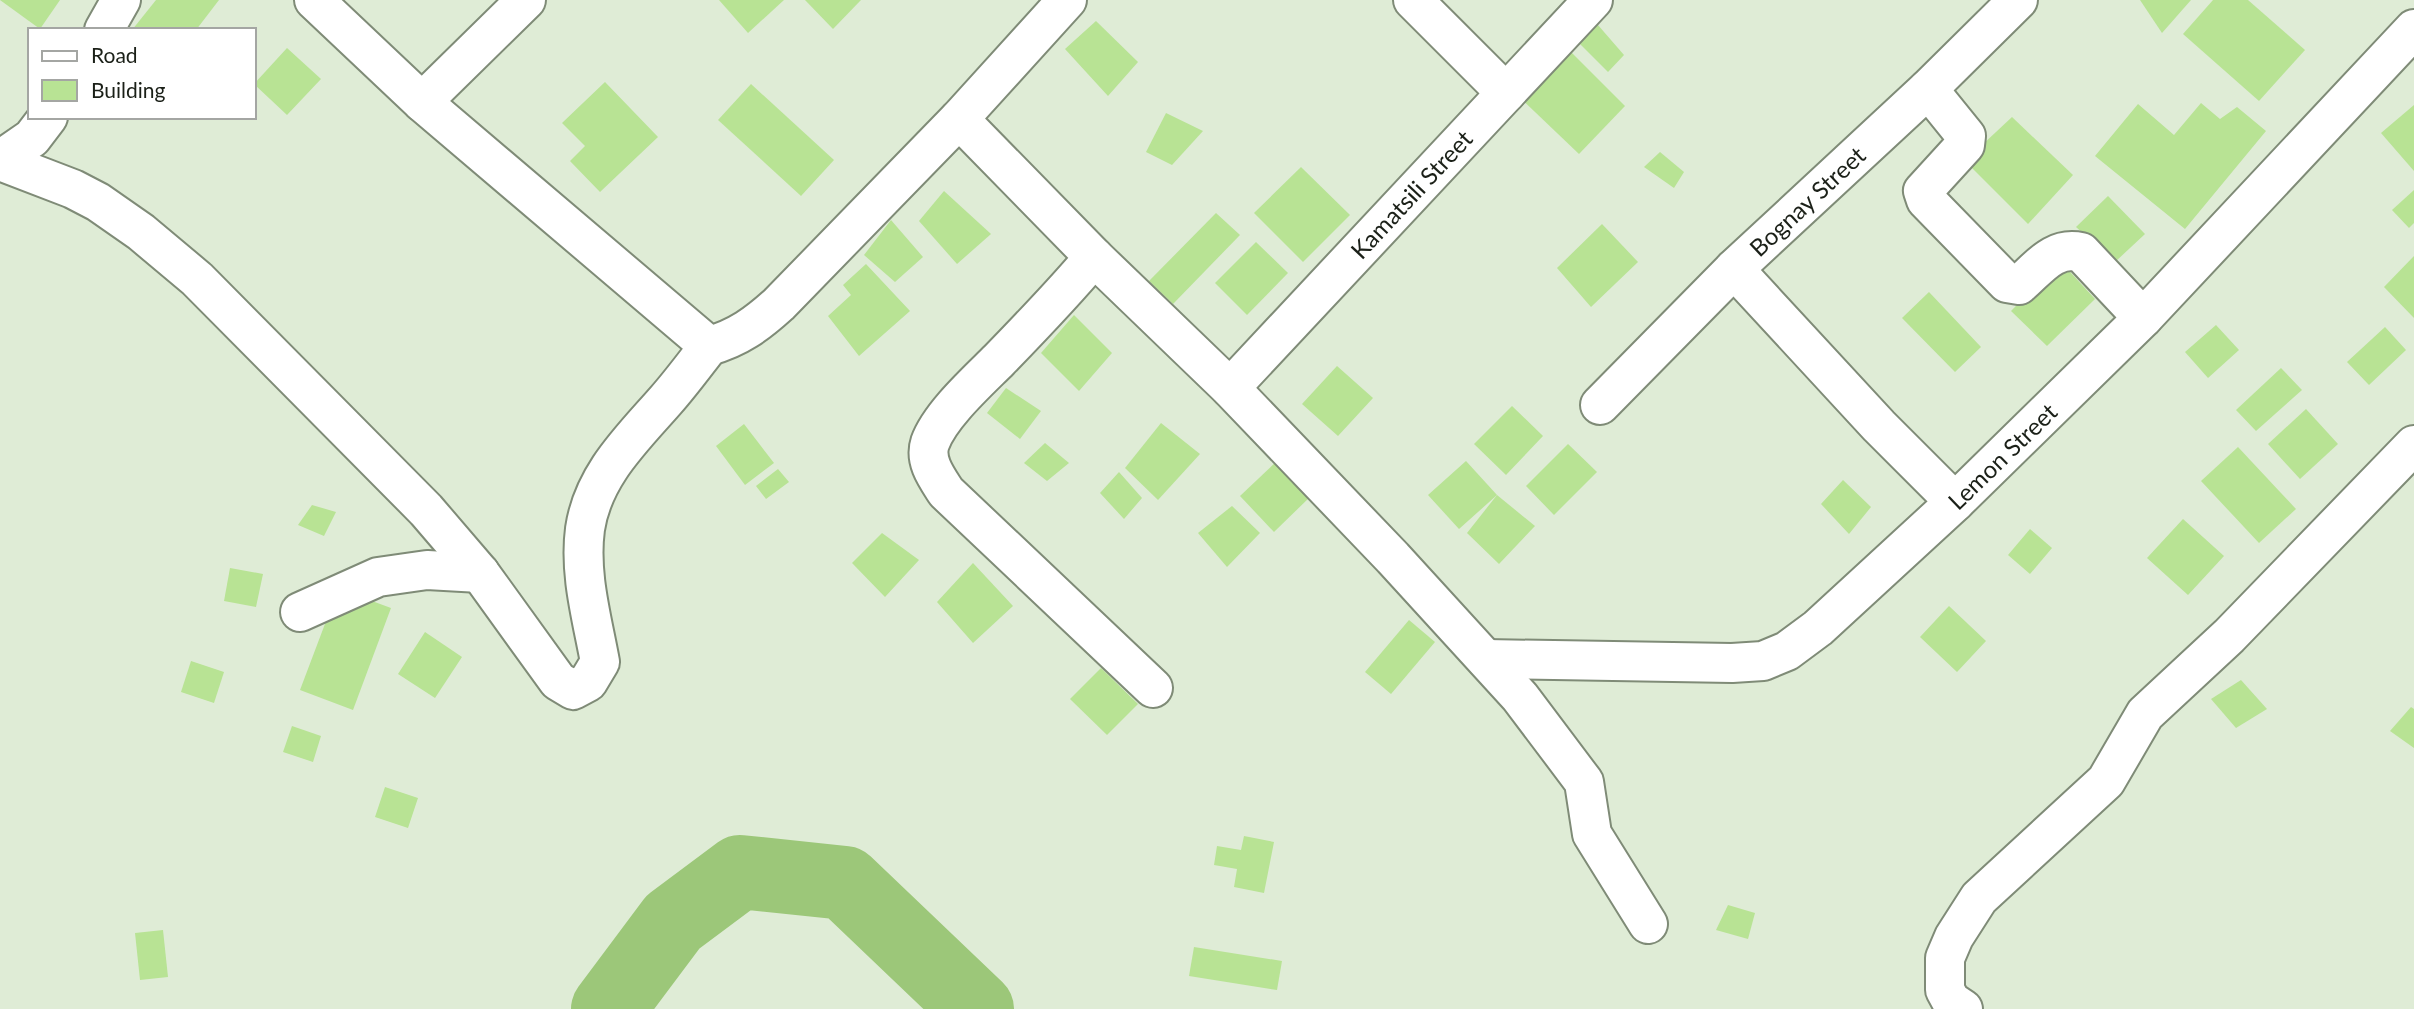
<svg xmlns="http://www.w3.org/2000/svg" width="2414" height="1009" font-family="Lato,sans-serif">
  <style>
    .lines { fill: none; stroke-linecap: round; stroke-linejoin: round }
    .river { stroke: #9cc779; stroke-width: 74 }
    .building { fill: #b8e394 }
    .street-casing { stroke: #7f8b77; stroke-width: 42 }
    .street { stroke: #fff; stroke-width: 38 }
    .labels { text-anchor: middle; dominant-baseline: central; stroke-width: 6; stroke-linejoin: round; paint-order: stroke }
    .street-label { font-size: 24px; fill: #1b2018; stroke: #fff }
  </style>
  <rect width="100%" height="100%" fill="#dfecd6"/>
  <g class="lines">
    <path class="river" d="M608 1009 673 922 740 872 845 883 977 1009"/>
  </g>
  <g class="building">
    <path d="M0 0H60L40 29Z"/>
    <path d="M156 0H219L196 30H132Z"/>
    <path d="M719 0H784L748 33Z"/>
    <path d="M805 0H861L833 29Z"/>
    <path d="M2140 0H2191L2162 33Z"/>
    <path d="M2213 0H2248L2305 50 2259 101 2183 34Z"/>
    <path d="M1591 17 1624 55 1608 72 1572 36Z"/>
    <path d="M1096 21 1138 62 1108 96 1065 49Z"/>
    <path d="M287 48 321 79 287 115 254 84Z"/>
    <path d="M1570 51 1625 106 1579 154 1515 93Z"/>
    <path d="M605 82 658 137 600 192 570 161 585 146 562 123Z"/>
    <path d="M751 84 834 160 801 196 718 120Z"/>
    <path d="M2201 103 2220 119 2237 107 2266 131 2185 229 2095 156 2138 104 2174 135Z"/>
    <path d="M2414 105V171L2381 133Z"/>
    <path d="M1166 113 1203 131 1172 165 1146 152Z"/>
    <path d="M2012 117 2073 175 2028 224 1965 161Z"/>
    <path d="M1660 152 1684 172 1674 188 1644 167Z"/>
    <path d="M1301 167 1350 215 1303 262 1254 213Z"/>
    <path d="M2414 190V223L2409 228 2392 210Z"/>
    <path d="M944 191 991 234 957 264 919 221Z"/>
    <path d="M2108 196 2145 234 2115 262 2076 227Z"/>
    <path d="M1216 213 1240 235 1173 304 1149 281Z"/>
    <path d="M891 220 923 257 895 282 864 255Z"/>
    <path d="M1602 224 1638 262 1591 307 1557 268Z"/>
    <path d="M1256 242 1288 273 1247 315 1215 283Z"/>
    <path d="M2414 256V318L2384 287Z"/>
    <path d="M2060 261 2095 299 2047 346 2011 311Z"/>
    <path d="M866 264 910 311 859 356 828 316 851 295 843 285Z"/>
    <path d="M1929 292 1981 347 1955 372 1902 318Z"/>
    <path d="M1074 315 1112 353 1079 391 1041 353Z"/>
    <path d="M2216 325 2239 350 2208 378 2185 352Z"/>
    <path d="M2385 327 2406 350 2369 385 2347 362Z"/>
    <path d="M1337 366 1373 398 1338 436 1302 404Z"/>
    <path d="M2281 368 2302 390 2256 431 2236 410Z"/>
    <path d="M1006 388 1041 411 1020 439 987 413Z"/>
    <path d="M1512 406 1543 436 1506 475 1474 444Z"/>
    <path d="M2306 409 2338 444 2300 479 2268 444Z"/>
    <path d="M1161 423 1200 454 1158 500 1125 468Z"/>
    <path d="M744 424 774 463 745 485 716 446Z"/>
    <path d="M1045 443 1069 463 1047 481 1024 463Z"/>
    <path d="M1568 444 1597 472 1554 515 1526 486Z"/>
    <path d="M2238 447 2296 509 2259 543 2201 481Z"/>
    <path d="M1278 460 1312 495 1274 532 1240 496Z"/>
    <path d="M1466 461 1497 495 1459 529 1428 495Z"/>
    <path d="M778 469 789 482 766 499 756 486Z"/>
    <path d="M1119 472 1142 498 1124 519 1100 493Z"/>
    <path d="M1843 480 1871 507 1849 534 1821 504Z"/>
    <path d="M1497 495 1535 526 1499 564 1467 533Z"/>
    <path d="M312 505 336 512 324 536 298 525Z"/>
    <path d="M1232 506 1260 533 1227 567 1198 533Z"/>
    <path d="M2183 519 2224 556 2188 595 2147 558Z"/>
    <path d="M2030 529 2052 548 2030 574 2008 555Z"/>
    <path d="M882 533 919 560 885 597 852 563Z"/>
    <path d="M973 563 1013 606 973 643 937 602Z"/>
    <path d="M230 568 263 574 256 607 224 601Z"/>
    <path d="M353 594 391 608 353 710 300 690 331 608 345 613Z"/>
    <path d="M1949 606 1986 641 1957 672 1920 637Z"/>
    <path d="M1409 620 1435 642 1391 694 1365 672Z"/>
    <path d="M425 632 462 657 435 698 398 674Z"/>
    <path d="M191 661 224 672 214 703 181 692Z"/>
    <path d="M1101 668 1138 704 1107 735 1070 699Z"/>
    <path d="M2241 680 2267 709 2236 728 2211 699Z"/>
    <path d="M2411 707 2414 709V748L2390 731Z"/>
    <path d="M292 726 321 736 313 762 283 752Z"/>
    <path d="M385 787 418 798 408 828 375 817Z"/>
    <path d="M1244 836 1274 842 1264 893 1234 887 1237 869 1214 865 1217 846 1241 850Z"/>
    <path d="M1728 905 1755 913 1748 939 1716 930Z"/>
    <path d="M163 930 168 977 140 980 135 933Z"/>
    <path d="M1194 947 1282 961 1277 990 1189 976Z"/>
  </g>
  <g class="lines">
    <g class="street-casing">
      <g id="street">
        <path d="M314 0 422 102 709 346C738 338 757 324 779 304L959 119 1067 0"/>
        <path d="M1413 0 1506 93"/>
        <path d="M104 30 121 0"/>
        <path d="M1928 89 1966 136 1965 145 1923 191 1926 200 2007 283 2019 285C2039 268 2053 246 2081 252L2143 318"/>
        <path d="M422 102 526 0"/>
        <path d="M959 119 1094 257C1064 293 1032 326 999 360 978 381 940 415 930 443 924 461 937 478 946 492L1153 688"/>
        <path d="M0 160 32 138 48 117"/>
        <path d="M0 161 73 189 98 202 141 232 197 279 426 510 480 573 558 681 573 690 588 682 600 662C592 618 579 574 585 529 593 475 632 439 666 400 681 383 695 364 709 346"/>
        <path d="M1094 257 1230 388 1393 558 1520 697 1584 782 1592 834 1648 924"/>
        <path d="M1734 269 1879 426 1955 502"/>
        <path d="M1230 388 1593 0"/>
        <path d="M1600 405 1734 269 1928 89 2018 0"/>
        <path d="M300 612 378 577 427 570 480 573"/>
        <path d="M1486 659 1732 663 1763 661 1787 651 1818 628 1955 502 2143 318 2414 29"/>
        <path d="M1963 1009 1951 1001 1945 990V958L1954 937 1979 898 2106 781 2145 714 2229 636 2414 445"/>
      </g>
    </g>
    <use href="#street" class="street"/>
  </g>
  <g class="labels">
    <g class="street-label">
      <text transform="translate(1411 194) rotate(-47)">Kamatsili Street</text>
      <text transform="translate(1807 201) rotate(-43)">Bognay Street</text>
      <text transform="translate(2002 456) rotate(-44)">Lemon Street</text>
    </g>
  </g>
  <rect x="28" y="28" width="228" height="91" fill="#ffffff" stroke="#a4a6a3" stroke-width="2"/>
  <rect x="42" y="51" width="35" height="10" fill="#ffffff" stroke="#a4a6a3" stroke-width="2"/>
  <text x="91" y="63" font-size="21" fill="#1b2018">Road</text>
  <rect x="42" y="80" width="35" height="21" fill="#b8e394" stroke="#a4a6a3" stroke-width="2"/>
  <text x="91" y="98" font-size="21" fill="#1b2018">Building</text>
</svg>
